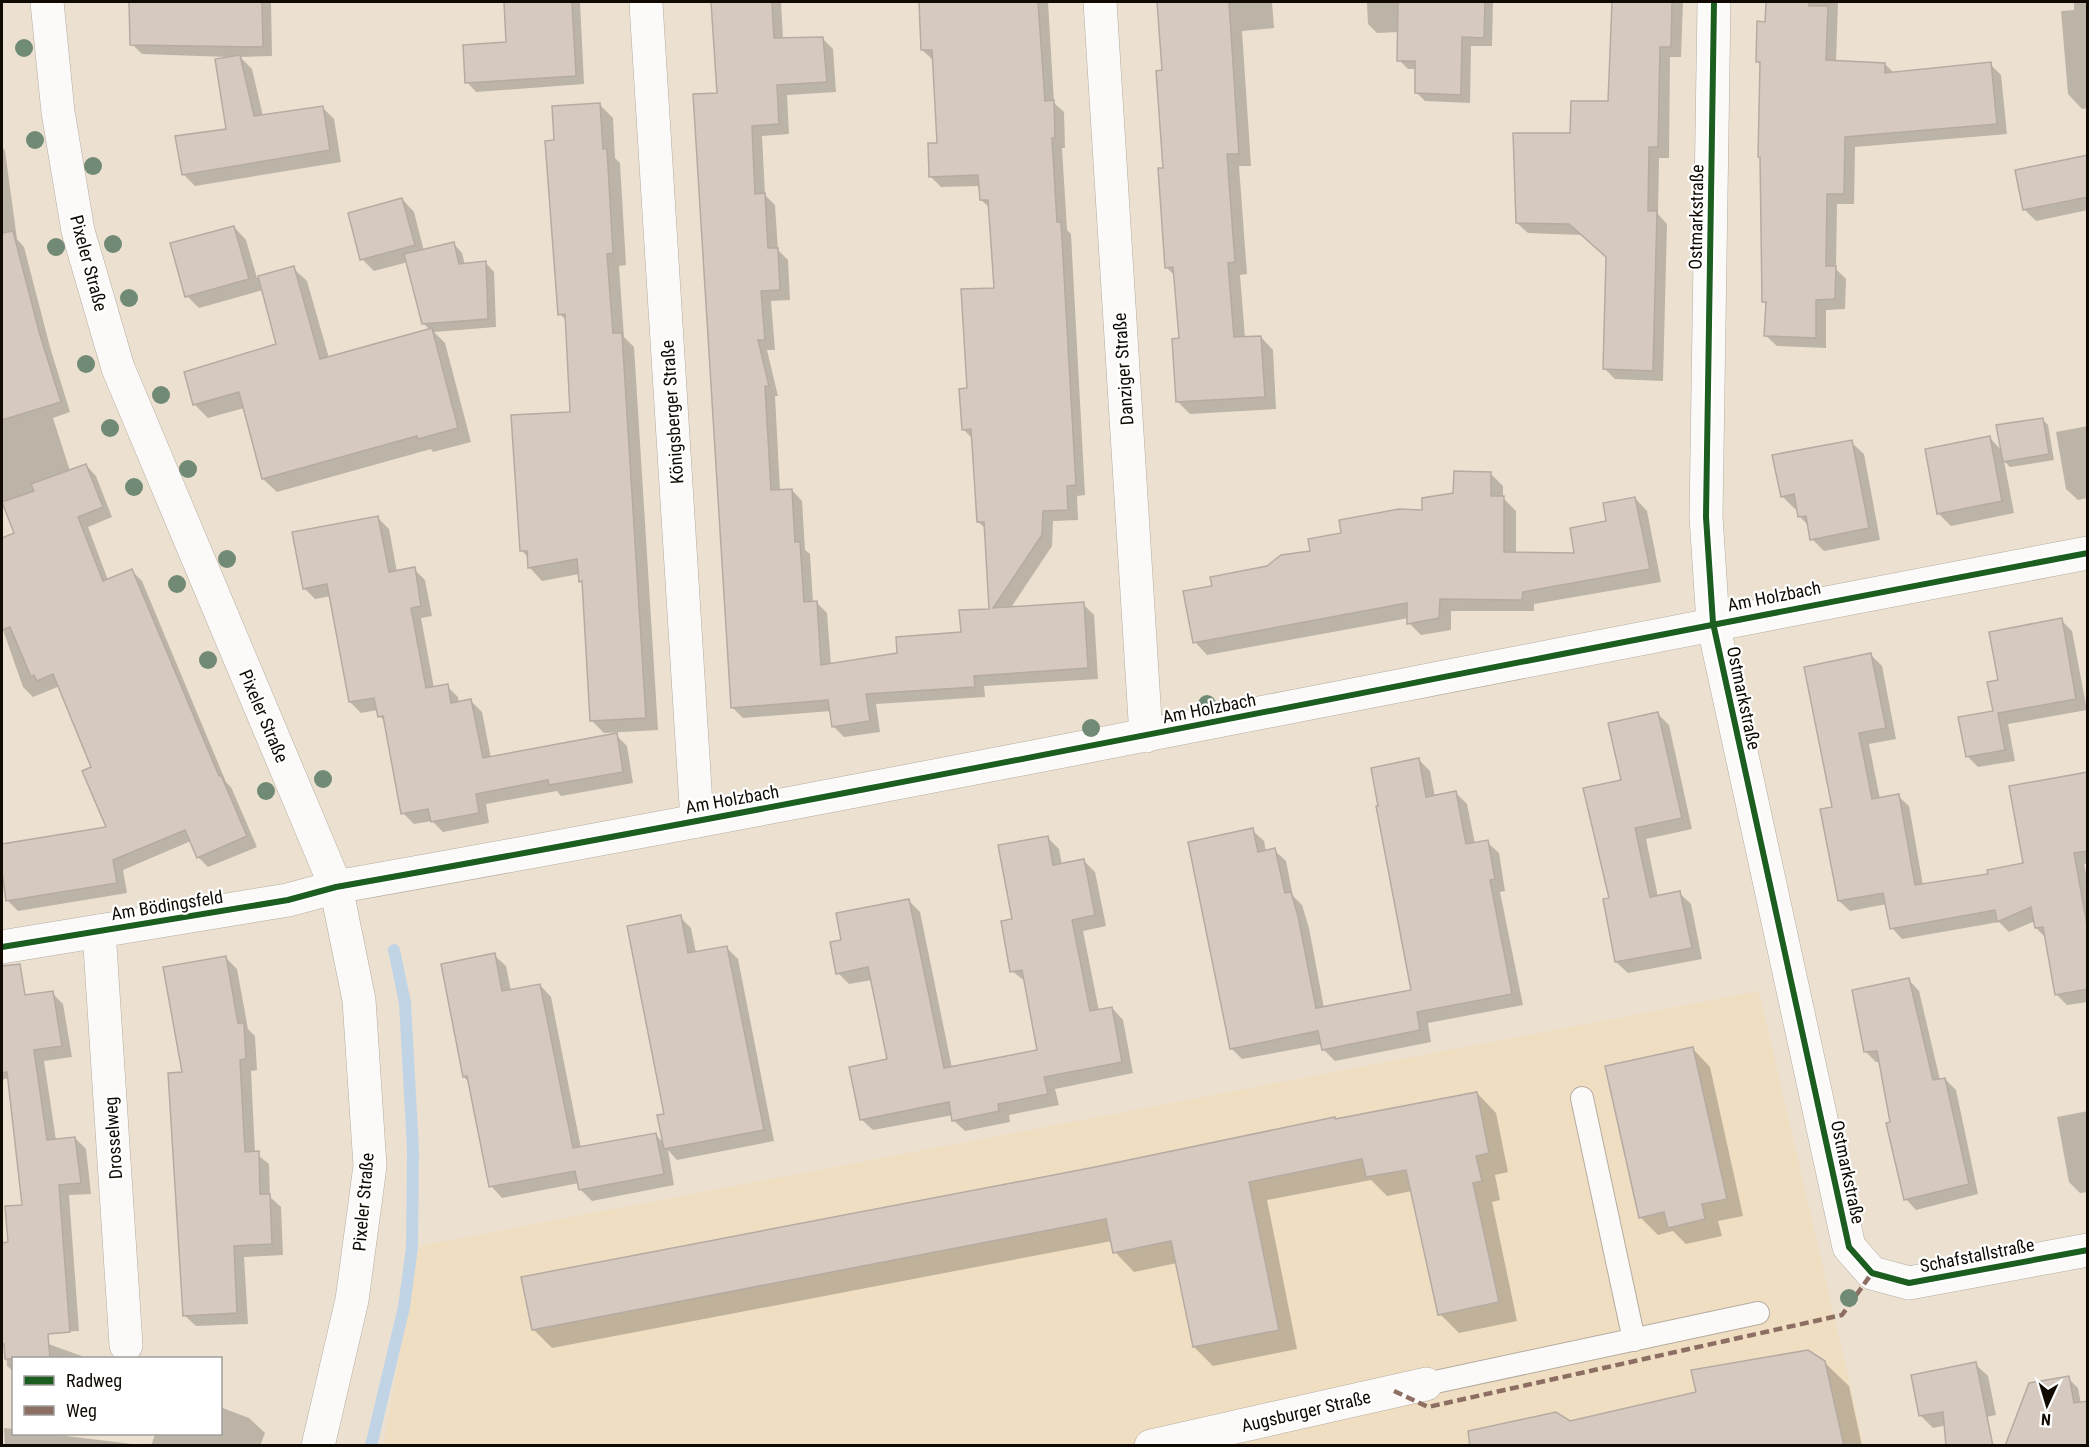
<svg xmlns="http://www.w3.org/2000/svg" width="2089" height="1447" font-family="'Roboto Condensed',sans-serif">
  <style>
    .built { fill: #f0dec2 }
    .shadow { fill: #0003 }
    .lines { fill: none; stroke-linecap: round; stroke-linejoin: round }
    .stream { stroke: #c1d4e5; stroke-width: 12 }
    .building { fill: #d6c9bf; stroke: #b6aba2; stroke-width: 1.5 }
    .lane-casing { stroke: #b4aca0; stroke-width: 24 }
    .street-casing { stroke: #b4aca0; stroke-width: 34 }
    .secondary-casing { stroke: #b4aca0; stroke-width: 34 }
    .lane { stroke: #fcfaf8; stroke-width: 22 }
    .street { stroke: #fcfaf8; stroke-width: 33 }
    .secondary { stroke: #fcfaf8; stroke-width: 33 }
    .quiet { stroke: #8d6e63; stroke-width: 4.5; stroke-dasharray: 9 4.5; stroke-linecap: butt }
    .cycleway-casing { stroke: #fff; stroke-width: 10 }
    .cycleway { stroke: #1b5e20; stroke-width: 6 }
    .tree { fill: #718a75 }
    .labels { text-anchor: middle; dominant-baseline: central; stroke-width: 4.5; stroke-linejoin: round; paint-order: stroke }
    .street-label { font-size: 18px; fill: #110a02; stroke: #fff }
  </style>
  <rect width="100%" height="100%" fill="#ece1d1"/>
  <path class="built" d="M1759 991 1864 1445 383 1446 419 1246Z"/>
  <g class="shadow">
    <path d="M130 2H271L272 56 240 57 252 69 263 116 322 107 334 119 341 162 195 186 183 174 228 130V57L142 54 132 44Z"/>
    <path d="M505 2H580L584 84 476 92 467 82 507 44Z"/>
    <path d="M712 2H781L783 39 822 38 833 49 836 92 787 95 789 134 762 136 765 195 775 205 778 250 788 260 790 300 771 301 775 350H767L778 396H775L780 491 792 490 802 501 805 550 810 554 813 603H817L827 613 831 665 899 655 962 634 991 610 986 529 978 522 973 439 963 429 968 390 995 289 990 208 981 200 980 186 941 187 931 177 938 144 933 60 922 50 920 2H1048L1054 103 1064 112 1065 148H1062L1067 230 1071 234 1085 495 1077 496 1078 520 1053 521 1052 546 1010 609 1083 604 1094 615 1098 679 984 686 985 697 876 704 880 732 844 737 833 726 831 711 743 718 733 708 721 545 716 424 718 94Z"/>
    <path d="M1159 2H1272L1274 28 1242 31 1251 166H1239L1247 274 1240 275 1245 338 1261 337 1273 350 1276 409 1190 414 1177 401 1180 340 1175 276 1166 267 1164 72Z"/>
    <path d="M1367 2H1493L1492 46H1471L1470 103 1425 101 1416 92 1417 69H1408L1399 60V32L1377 33 1368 24Z"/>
    <path d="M1613 2H1683L1681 57H1670L1669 158H1659L1658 214 1667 224 1663 381 1615 379 1604 368 1607 257 1582 235 1528 233 1517 223 1571 135 1610 103Z"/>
    <path d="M1767 2H1838L1836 62 1885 64 1894 73 1990 64 2001 75 2007 134 1855 147 1854 204H1837L1836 269 1846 279 1845 309 1826 310V348L1777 346 1766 336 1762 159 1759 156 1761 65 1758 62 1767 23Z"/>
    <path d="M2074 2H2088V108L2082 109 2068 94 2061 11 2074 10Z"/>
    <path d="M600 105 613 118 615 158 620 163 626 265 619 266 624 337 634 347 658 730 604 733 591 720 583 584 579 574 542 581 530 568 529 558 521 550 572 413 567 321 560 314 556 141Z"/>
    <path d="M2 146 5 151 17 239 24 247 50 347 70 412 53 418 70 471 86 465 96 476 112 517 88 527 108 580 131 570 142 581 226 782 231 787 257 847 208 867 198 857 191 841 123 870 127 893 18 911 7 900 2 845 108 828 93 768 60 686 33 697 23 687 2 627V591L7 589 2 575V540L15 534 2 497Z"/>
    <path d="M2088 157V210L2036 221 2024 209Z"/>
    <path d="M402 199 414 212 424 251 454 244 462 253 465 265 486 263 494 272 496 327 434 332 445 343 471 442 433 452 431 449 277 492 263 479 244 408 208 418 195 405 186 373 278 345 263 290 199 308 187 296 234 227 246 240 257 278 293 268 307 281 329 358 430 330 423 323 408 262 374 271 362 259Z"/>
    <path d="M2042 419 2048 425 2054 460 2010 467 2004 461 2014 513 1951 526 1938 513 1990 438 2002 451Z"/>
    <path d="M2088 426V498L2078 500 2066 489 2056 432Z"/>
    <path d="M1851 442 1864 454 1880 540 1824 551 1812 539 1809 526 1799 516 1798 508 1795 509 1782 496Z"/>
    <path d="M1490 473 1503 486V498L1516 511V554H1576L1635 498 1647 511 1661 582 1534 604V611H1451V630L1421 635 1409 623V618L1207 655 1195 642 1214 587 1312 553 1343 534 1423 511Z"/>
    <path d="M378 518 389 529 397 572 414 569 425 580 432 616 421 618 434 688 447 686 458 697 459 703 471 701 482 712 491 758 616 735 627 746 633 783 561 796 557 791 486 804 489 823 443 832 432 821 414 824 403 813 386 723 380 716 378 710 361 713 350 702 331 596 315 599 304 588Z"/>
    <path d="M2061 620 2072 631 2087 710 2008 724 2015 761 1978 767 1967 756 1994 712 2000 681Z"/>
    <path d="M1871 655 1882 666 1896 739 1869 744 1880 799 1898 796 1909 806 1923 885 1990 875 2025 864 2088 776V863L2084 864 2088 883V1002L2067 1005 2057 995 2046 938 2036 928 2035 921 2009 932 1999 922 1902 939 1892 928 1887 904 1850 911 1839 901 1834 808Z"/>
    <path d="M1657 713 1669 725 1692 829 1646 839 1658 897 1679 893 1691 904 1702 959 1628 973 1616 962 1610 899 1622 781Z"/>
    <path d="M1419 760 1430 771 1435 797 1456 793 1467 804 1475 844 1487 842 1499 853 1505 891 1500 892 1523 1005 1428 1023 1431 1042 1335 1061 1323 1049 1322 1044 1242 1059 1231 1048 1252 830 1264 841 1266 852 1274 850 1286 861 1293 896 1302 905 1309 928 1324 1008 1412 991Z"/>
    <path d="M1047 837 1059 849 1062 865 1084 861 1095 872 1106 926 1083 931 1099 1011 1112 1008 1123 1020 1133 1073 1055 1089 1059 1105 1009 1115 1010 1122 965 1131 953 1120V1115L873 1130 861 1119 889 1061 872 980 849 984 838 973 843 942 909 901 920 912 952 1068 1039 1051 1026 982 1012 971 1014 920Z"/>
    <path d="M680 917 691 928 696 953 726 947 738 959 774 1141 677 1160 668 1150 674 1185 592 1201 580 1189 579 1183 502 1198 491 1186 470 1083 464 1077 494 955 506 966 511 991 540 985 551 997 581 1148 655 1134 665 1144Z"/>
    <path d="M226 958 237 969 248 1029 255 1036 257 1070 251 1071 255 1153 269 1164 270 1197 281 1207 283 1255 244 1257 248 1324 196 1326 184 1315V1074Z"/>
    <path d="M1909 980 1919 991 1940 1080 1945 1079 1956 1090 1978 1194 1916 1210 1906 1199 1880 1062H1876L1866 1052Z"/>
    <path d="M52 993 63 1004 72 1057 44 1061 56 1140 75 1138 86 1149 91 1194 69 1195 79 1331 21 1334 87 1358H14V1372L7 1366 5 1332 2 1328V1244L9 1243 24 1206 8 1078 2 1080V1001Z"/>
    <path d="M1693 1049 1710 1067 1743 1216 1718 1221 1722 1236 1686 1244 1673 1231 1658 1235 1640 1217Z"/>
    <path d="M1477 1093 1496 1113 1508 1172 1495 1175 1500 1200 1492 1202 1517 1321 1459 1333 1440 1314 1412 1191 1387 1196 1371 1180 1267 1200 1297 1349 1213 1366 1194 1347 1177 1263 1134 1272 1115 1252 1112 1241 552 1348 533 1329 1336 1120Z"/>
    <path d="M2088 1111V1192L2080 1193 2069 1182 2057 1117Z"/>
    <path d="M1824 1362 1849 1386 1862 1446H1462L1492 1436 1570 1422Z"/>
    <path d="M1975 1364 1988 1376 1996 1415 1933 1428 1920 1415Z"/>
    <path d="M2068 1378 2078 1388 2081 1404 2027 1446Z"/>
    <path d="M220 1407 249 1418 265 1433 260 1446H151L155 1434H220Z"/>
    <path d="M4 1428 14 1429V1434H50L148 1446H5Z"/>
  </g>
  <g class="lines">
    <path class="stream" d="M371 1446 404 1307 412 1247 413 1150 405 1003 394 950"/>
  </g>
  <g class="building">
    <path d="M129 2H262L263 47 130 45Z"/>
    <path d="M504 2H572L576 76 465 83 463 45 506 42Z"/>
    <path d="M711 2H772L774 38 823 37 827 82 777 85 779 124 752 126 755 194 765 193 768 248H778L780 290 761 291 765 340H758L769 386H765L771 490 792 489 795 542H800L804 602 817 601 821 665 897 653 896 637 961 632 959 610 989 609 984 522H977L971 429 962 430 959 389 967 388 961 289 994 288 988 200H980L978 175 929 177 928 143H937L932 50H921L919 2H1038L1045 101 1054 100 1055 138H1052L1057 222H1061L1076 485 1067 486 1068 510 1043 511 1042 535 993 608 1084 602 1088 668 974 676 975 687 866 694 870 721 832 727 828 700 731 708 693 94 717 93Z"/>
    <path d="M1157 2H1229L1239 154H1227L1235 262 1228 263 1234 337 1261 336 1265 397 1176 402 1172 339 1179 338 1173 267 1165 268 1158 168H1163L1156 71 1162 70Z"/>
    <path d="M1398 2H1485L1484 38 1462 37 1461 95 1415 93V61H1397Z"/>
    <path d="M1612 2H1672L1671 47H1660L1658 147H1649L1648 211H1657L1653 371 1603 369 1606 257 1569 224 1516 223 1513 133H1570L1571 101H1608Z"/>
    <path d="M1766 2H1809V6H1828L1826 60 1885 63V73L1991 62 1997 124 1845 137 1844 194H1827L1826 266H1836L1835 299 1816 300V338L1764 336 1766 302H1762L1760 157H1758L1760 62H1756L1757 21 1765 22Z"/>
    <path d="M240 55 254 116 323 106 330 150 182 175 175 136 226 129 215 59Z"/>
    <path d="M600 103 603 149H607L613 253 607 254 613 333H622L646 718 590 721 582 581 579 582 577 559 528 568 527 551H520L511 415 570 412 565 314 558 315 545 141 554 140 552 106Z"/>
    <path d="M2088 155V197L2023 210 2015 170Z"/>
    <path d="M402 198 415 245 360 260 348 213Z"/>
    <path d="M234 226 249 279 185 297 170 243Z"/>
    <path d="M13 231 40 335 61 402 2 420V233Z"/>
    <path d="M454 242 459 264 486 261 488 319 422 324 404 254Z"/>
    <path d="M294 266 320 359 432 328 458 428 418 439 417 436 262 479 239 392 193 405 184 372 276 344 258 276Z"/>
    <path d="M2043 418 2049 454 2003 462 1996 425Z"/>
    <path d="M1990 436 2002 501 1937 514 1925 449Z"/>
    <path d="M1852 440 1869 528 1810 540 1806 516 1798 517 1794 494 1781 497 1772 455Z"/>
    <path d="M86 464 103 507 78 517 103 581 132 569 219 776 221 775 247 836 197 858 185 830 113 860 117 883 6 901 2 872V844L106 827 82 771 91 767 53 674 37 681 34 675 31 677 10 627 2 630V538L14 533 2 502 34 491 31 484Z"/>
    <path d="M1454 471 1491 472V496H1504V552L1574 553 1570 528 1606 521 1603 503 1635 497 1650 569 1523 592 1522 600 1440 599 1439 618 1407 624V603L1193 643 1183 591 1212 586 1210 577 1267 566 1281 555 1310 551 1308 539 1341 533 1339 520 1399 509 1422 510V498L1453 493Z"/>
    <path d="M378 516 389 572 415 567 421 606 411 608 426 688 448 684 451 703 471 699 483 758 617 733 623 772 549 785 548 780 476 794 479 813 431 822 428 809 401 814 383 716 378 717 374 698 349 702 327 584 303 589 292 532Z"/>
    <path d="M2062 618 2076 699 1998 713 2005 750 1966 757 1958 717 1993 711 1987 682 1998 680 1989 632Z"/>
    <path d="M1871 653 1886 728 1859 733 1872 799 1899 794 1915 885 1988 874 1987 870 2023 863 2009 786 2088 772V851L2074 853 2088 930V989L2055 995 2043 927 2035 928 2031 907 1997 922 1995 910 1890 929 1883 893 1838 901 1820 809 1832 807 1804 667Z"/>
    <path d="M1658 712 1682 818 1635 828 1650 897 1680 891 1692 948 1615 962 1603 899 1609 898 1583 788 1621 780 1608 723Z"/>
    <path d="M1419 758 1426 797 1456 791 1466 844 1488 840 1495 879 1490 880 1512 994 1417 1012 1420 1030 1322 1050 1318 1031 1230 1049 1188 842 1253 828 1258 852 1275 848 1285 893 1291 892 1298 916 1316 1008 1411 990 1376 806H1378L1371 768Z"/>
    <path d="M1048 836 1053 865 1084 859 1095 915 1072 920 1090 1011 1112 1007 1122 1062 1044 1077 1048 1094 998 1104 999 1111 952 1121 949 1102 860 1120 849 1067 887 1059 868 967 836 974 830 942 841 940 836 913 909 899 944 1068 1037 1050 1022 970 1010 972 1001 921 1012 919 998 845Z"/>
    <path d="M681 915 688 953 727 946 764 1130 664 1149 657 1115 664 1114 627 926Z"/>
    <path d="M495 953 502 991 540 984 573 1148 656 1133 664 1174 579 1190 575 1171 489 1187 467 1076 463 1077 441 964Z"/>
    <path d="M226 956 238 1023H244L246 1059 240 1060 245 1152 259 1151 260 1194H270L272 1244 234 1246 237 1313 183 1316 168 1073 182 1072 163 967Z"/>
    <path d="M20 964 25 995 53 991 62 1046 34 1050 47 1140 75 1137 81 1183 59 1185 70 1332 48 1334 50 1359H5L4 1344 2 1345V1243L8 1242 5 1206 22 1205 7 1072 2 1073V966Z"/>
    <path d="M1909 978 1933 1080 1945 1078 1969 1184 1904 1200 1886 1123 1890 1122 1877 1051 1864 1052 1852 990Z"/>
    <path d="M1693 1047 1727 1199 1702 1204 1705 1219 1668 1228 1664 1212 1639 1218 1605 1066Z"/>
    <path d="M1477 1092 1489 1153 1476 1156 1482 1181 1473 1183 1499 1302 1438 1315 1406 1170 1366 1177 1362 1159 1249 1182 1279 1330 1193 1347 1171 1241 1113 1253 1106 1219 532 1330 521 1277 1095 1167 1335 1117V1119Z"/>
    <path d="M1808 1350 1825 1361 1844 1446H1470L1468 1431 1556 1412 1570 1421 1696 1392 1691 1370Z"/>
    <path d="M1976 1362 1993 1446H1946L1943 1412 1919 1416 1911 1375Z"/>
    <path d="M2069 1376 2074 1403 2088 1401V1446H2005L2029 1383Z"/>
  </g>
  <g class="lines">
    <g class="lane-casing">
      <g id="lane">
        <path d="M1582 1098 1634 1340"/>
        <path d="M1426 1384 1758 1313"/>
      </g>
    </g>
    <g class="street-casing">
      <g id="street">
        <path d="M1100 2 1146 736"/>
        <path d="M1714 2 1706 517 1713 623 1849 1247 1872 1273 1909 1283 2088 1250"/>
        <path d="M646 4 697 821"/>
        <path d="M99 931 126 1345"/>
        <path d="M2 947 288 900 336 887C921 783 1503 663 2088 553"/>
        <path d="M1151 1446 1426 1384"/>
      </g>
    </g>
    <g class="secondary-casing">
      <path id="secondary" d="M47 2 58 112 78 231 118 368 336 887 359 1000 370 1166 352 1300 318 1446"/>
    </g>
    <use href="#lane" class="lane"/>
    <use href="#street" class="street"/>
    <use href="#secondary" class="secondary"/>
    <path class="quiet" d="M1394 1391 1428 1407 1842 1315 1872 1273"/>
    <g class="cycleway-casing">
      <g id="cycleway">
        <path d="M1714 2 1706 517 1713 623 1849 1247 1872 1273 1909 1283 2088 1250"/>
        <path d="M2 947 288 900 336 887C921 783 1503 663 2088 553"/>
      </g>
    </g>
    <use href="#cycleway" class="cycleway"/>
  </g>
  <g class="tree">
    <circle cx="24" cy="48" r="9"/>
    <circle cx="35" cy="140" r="9"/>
    <circle cx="93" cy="166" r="9"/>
    <circle cx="113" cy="244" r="9"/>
    <circle cx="56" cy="247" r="9"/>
    <circle cx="129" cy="298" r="9"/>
    <circle cx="86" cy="364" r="9"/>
    <circle cx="161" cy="395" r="9"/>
    <circle cx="110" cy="428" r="9"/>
    <circle cx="188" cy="469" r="9"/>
    <circle cx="134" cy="487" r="9"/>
    <circle cx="227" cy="559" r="9"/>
    <circle cx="177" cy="584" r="9"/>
    <circle cx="208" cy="660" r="9"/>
    <circle cx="1207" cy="704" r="9"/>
    <circle cx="1091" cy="728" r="9"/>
    <circle cx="323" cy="779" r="9"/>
    <circle cx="266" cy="791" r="9"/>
    <circle cx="1849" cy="1298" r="9"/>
  </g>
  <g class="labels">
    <g class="street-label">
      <text transform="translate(1696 217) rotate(-89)">Ostmarkstraße</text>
      <text transform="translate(89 263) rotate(75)">Pixeler Straße</text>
      <text transform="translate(1123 369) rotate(-94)">Danziger Straße</text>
      <text transform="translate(672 412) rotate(-94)">Königsberger Straße</text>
      <text transform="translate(1774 596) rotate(-11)">Am Holzbach</text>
      <text transform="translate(1744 698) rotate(78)">Ostmarkstraße</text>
      <text transform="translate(1209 708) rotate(-11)">Am Holzbach</text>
      <text transform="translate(264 716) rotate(67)">Pixeler Straße</text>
      <text transform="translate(732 799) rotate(-10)">Am Holzbach</text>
      <text transform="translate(167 905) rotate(-9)">Am Bödingsfeld</text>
      <text transform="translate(113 1138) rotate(-94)">Drosselweg</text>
      <text transform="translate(1848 1172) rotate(78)">Ostmarkstraße</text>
      <text transform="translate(363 1202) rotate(-85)">Pixeler Straße</text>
      <text transform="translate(1977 1255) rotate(-11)">Schafstallstraße</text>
      <text transform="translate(1306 1411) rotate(-13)">Augsburger Straße</text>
    </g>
  </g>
  <rect width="2089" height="1447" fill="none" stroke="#110a02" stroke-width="6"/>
  <rect x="12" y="1357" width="210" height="78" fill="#ffffff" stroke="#a09d9a" stroke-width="1.5"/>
  <rect x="24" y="1376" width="30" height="9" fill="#1b5e20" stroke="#a09d9a" stroke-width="1.5"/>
  <text x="66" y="1387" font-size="18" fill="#110a02">Radweg</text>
  <rect x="24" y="1406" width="30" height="9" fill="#8d6e63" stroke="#a09d9a" stroke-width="1.5"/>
  <text x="66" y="1417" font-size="18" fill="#110a02">Weg</text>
  <g transform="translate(2047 1405) rotate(184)" stroke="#ffffff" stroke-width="4.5" paint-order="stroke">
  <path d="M0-4.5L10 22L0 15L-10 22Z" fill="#110a02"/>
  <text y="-9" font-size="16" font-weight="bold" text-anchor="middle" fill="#110a02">N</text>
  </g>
</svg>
